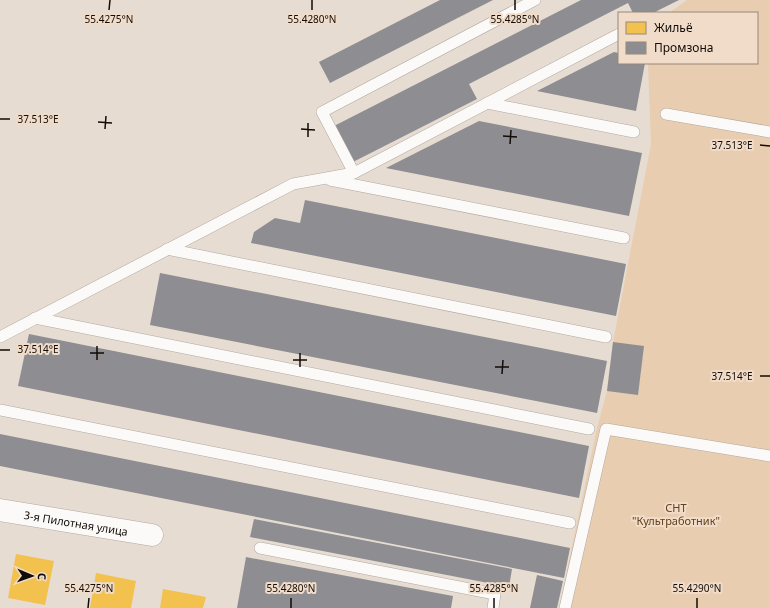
<svg xmlns="http://www.w3.org/2000/svg" width="770" height="608" font-family="'Noto Sans',sans-serif">
  <style>
    .garden { fill: #e9cdb0 }
    .homes { fill: #f2c14e }
    .industry { fill: #8d8d92 }
    .lines { fill: none; stroke-linecap: round; stroke-linejoin: round }
    .lane-casing { stroke: #b0a8a0; stroke-width: 12 }
    .street-casing { stroke: #b0a8a0; stroke-width: 23 }
    .lane { stroke: #fbfaf8; stroke-width: 11 }
    .street { stroke: #fbfaf8; stroke-width: 22 }
    .ticks { fill: none; stroke: #120b06; stroke-width: 1.5 }
    .labels { text-anchor: middle; dominant-baseline: central; stroke-width: 4; stroke-linejoin: round; paint-order: stroke }
    .park-label { font-size: 11px; fill: #634119; stroke: #f0dcc9 }
    .street-label { font-size: 11px; fill: #120b06; stroke: #f0dcc9 }
    .ticks-label { font-size: 10px; text-anchor: middle; fill: #120b06; stroke: #f0dcc9; stroke-width: 4; stroke-linejoin: round; paint-order: stroke }
  </style>
  <rect width="100%" height="100%" fill="#e7dcd2"/>
  <path class="garden" d="M687 0H770V608H559L597 428 607 391 613 342 651 144 648 63H757V13H669Z"/>
  <g class="homes">
    <path d="M16 554 54 561 45 605 8 598Z"/>
    <path d="M96 573 136 581 131 608H90Z"/>
    <path d="M163 589 206 597 203 608H160Z"/>
  </g>
  <g class="industry">
    <path d="M440 0H493L330 83 319 62Z"/>
    <path d="M581 0H679L653 13H633L628 3 469 84 477 99 353 162 334 126Z"/>
    <path d="M614 52 619 53V63H645L636 111 537 91Z"/>
    <path d="M479 121 642 153 629 216 386 168Z"/>
    <path d="M305 200 626 264 616 316 251 243 254 232 275 218 300 223Z"/>
    <path d="M160 273 607 361 597 413 150 325Z"/>
    <path d="M29 334 589 446 579 498 18 386Z"/>
    <path d="M613 342 644 346 638 395 607 391Z"/>
    <path d="M0 434 570 548 564 578 0 466Z"/>
    <path d="M254 519 512 569 509 587 250 537Z"/>
    <path d="M246 557 453 596 451 608H237Z"/>
    <path d="M537 575 563 581 557 608H530Z"/>
  </g>
  <g class="lines">
    <g class="lane-casing">
      <g id="lane">
        <path d="M487 103 634 132"/>
        <path d="M666 114 770 132"/>
        <path d="M354 173 322 112 535 0"/>
        <path d="M330 180 624 238"/>
        <path d="M167 249 606 337"/>
        <path d="M35 318 589 429"/>
        <path d="M0 337 293 184 354 173 619 34"/>
        <path d="M0 410 570 523"/>
        <path d="M260 548 495 594 493 608"/>
        <path d="M565 608 606 429 770 456"/>
      </g>
    </g>
    <g class="street-casing">
      <g id="street">
        <path id="s1" d="M0 510 152 535"/>
      </g>
    </g>
    <use href="#lane" class="lane"/>
    <use href="#street" class="street"/>
  </g>
  <path class="ticks" d="M109 10 110 0M312 10V0M515 10V0M0 119H10M98 122 112 123M105 129 106 116M301 129 315 130M503 136 517 137M308 137V123M510 144 511 130M760 145 770 146M0 350H10M90 353H104M97 360V346M293 360H307M300 367V353M495 367H509M502 374 503 360M760 376H770M88 608 89 598M291 608V598M494 608V598M697 608V598"/>
  <g class="labels">
    <g class="park-label">
      <text x="676" y="507">СНТ<tspan x="676" dy="13">"Культработник"</tspan></text>
    </g>
    <g class="street-label">
      <text stroke="none"><textPath href="#s1" startOffset="77">3-я Пилотная улица</textPath></text>
    </g>
  </g>
  <g class="ticks-label">
    <text x="109" y="23">55.4275°N</text>
    <text x="312" y="23">55.4280°N</text>
    <text x="515" y="23">55.4285°N</text>
    <text x="38" y="123">37.513°E</text>
    <text x="732" y="149">37.513°E</text>
    <text x="38" y="353">37.514°E</text>
    <text x="732" y="380">37.514°E</text>
    <text x="89" y="592">55.4275°N</text>
    <text x="291" y="592">55.4280°N</text>
    <text x="494" y="592">55.4285°N</text>
    <text x="697" y="592">55.4290°N</text>
  </g>
  <rect x="618" y="12" width="140" height="52" fill="#f0dcc9" stroke="#97887b"/>
  <rect x="626" y="22" width="20" height="12" fill="#f2c14e" stroke="#97887b"/>
  <text x="654" y="32" font-size="12" fill="#120b06">Жильё</text>
  <rect x="626" y="42" width="20" height="12" fill="#8d8d92" stroke="#97887b"/>
  <text x="654" y="52" font-size="12" fill="#120b06">Промзона</text>
  <g transform="translate(32 576) rotate(92)" stroke="#f0dcc9" stroke-width="3" paint-order="stroke">
  <path d="M0-3L7 15L0 10L-7 15Z" fill="#120b06"/>
  <text y="-6" font-size="11" font-weight="bold" text-anchor="middle" fill="#120b06">С</text>
  </g>
</svg>
